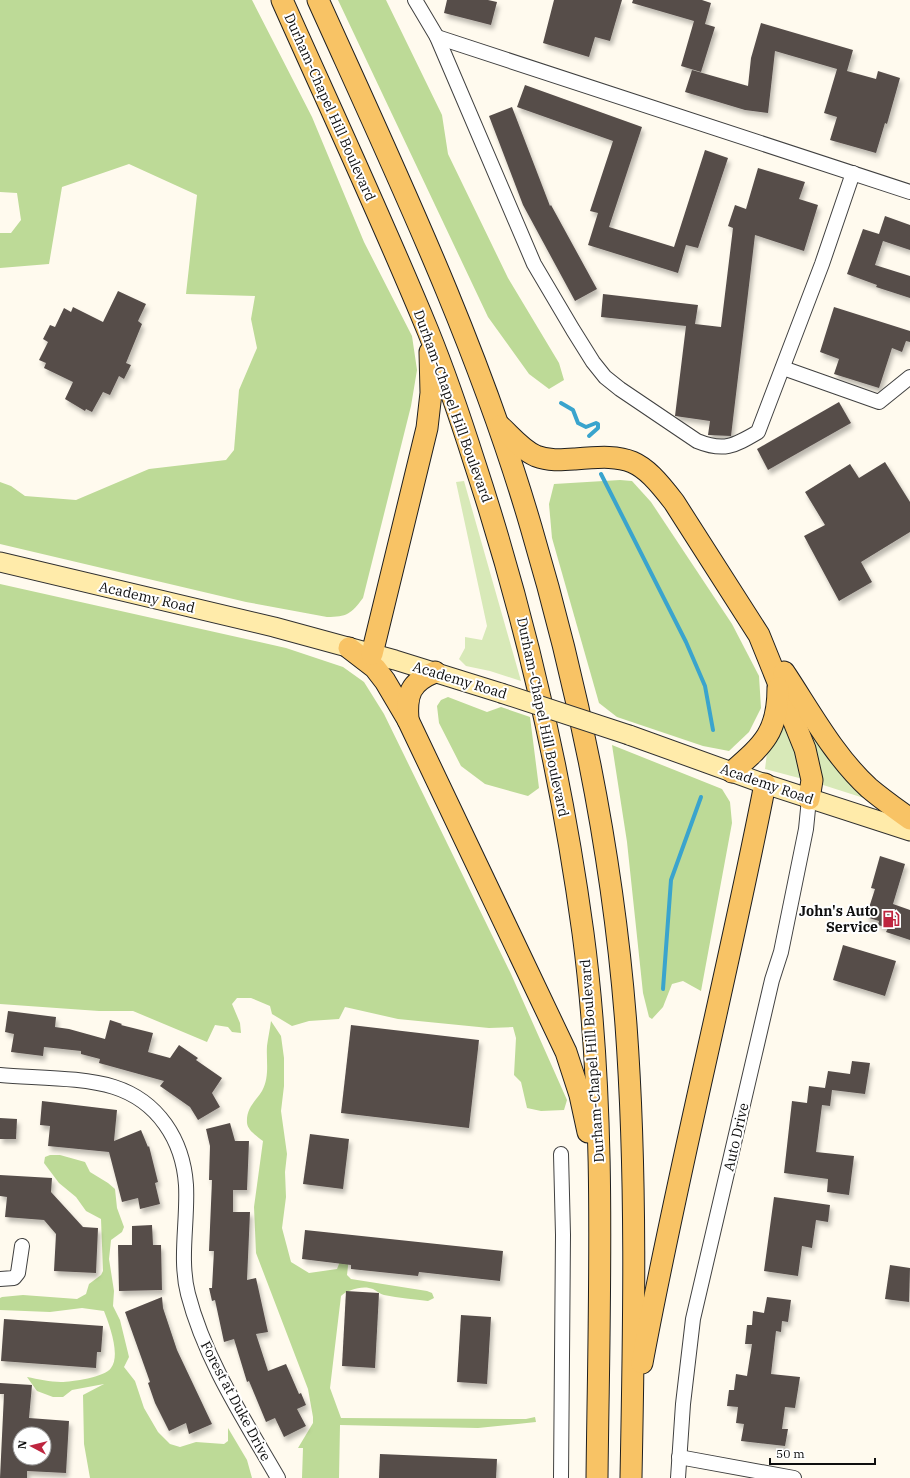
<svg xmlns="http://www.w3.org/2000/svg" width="910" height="1478" font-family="'IBM Plex Serif',serif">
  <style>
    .green { fill: #d8e9b8 }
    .forest { fill: #bdda97 }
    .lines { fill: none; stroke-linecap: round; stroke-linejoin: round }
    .stream { stroke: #3aa4cd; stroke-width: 4 }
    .building { fill: #564d4a; fill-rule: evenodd; filter: url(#shadow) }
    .minor-casing { stroke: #414141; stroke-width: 16 }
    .secondary-casing { stroke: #303030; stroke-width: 21 }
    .primary-casing { stroke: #1f1f1f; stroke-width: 23 }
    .minor { stroke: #fff; stroke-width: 14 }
    .secondary { stroke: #ffebaa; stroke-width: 19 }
    .primary { stroke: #f8c365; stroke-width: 21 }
    .secondary-bridge-casing { stroke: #303030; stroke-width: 21; stroke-linecap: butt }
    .secondary-bridge { stroke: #ffebaa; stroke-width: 19 }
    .labels { text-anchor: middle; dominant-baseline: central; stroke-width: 4; stroke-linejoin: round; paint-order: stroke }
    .street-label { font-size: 14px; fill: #0e0e0e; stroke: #fff }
    .poi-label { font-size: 14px; font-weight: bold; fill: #0e0e0e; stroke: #fff; text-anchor: end }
  </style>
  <defs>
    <filter id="shadow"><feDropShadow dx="2.5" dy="4.5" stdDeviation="2" flood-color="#0004"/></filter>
  </defs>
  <rect width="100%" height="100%" fill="#fffaee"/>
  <g class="green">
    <path d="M464 481 521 681 490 671 466 666 459 659 465 648V637L482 640 487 626 456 482Z"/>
    <path d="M792 692 870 800 820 784Z"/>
    <path d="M785 711 801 777 799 778 765 769 768 745Z"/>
  </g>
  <g class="forest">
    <path d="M0 0H252L312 117 364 242 412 336 417 370 411 406 363 598C351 614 347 617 327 617L246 602 0 544V482L11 486 25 496 76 500 149 469 226 460 234 450 239 390 257 348 251 319 255 296 186 294 197 195 129 164 62 187 49 264 0 268V233H11L21 220 17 193 0 192Z"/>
    <path d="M338 0H386L442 115 448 154 508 278 559 363 564 380 549 389 529 374 488 317Z"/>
    <path d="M620 480 632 481 651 502 732 624 759 676 761 708 749 732 729 751 703 746 617 717 599 703 552 538 549 504 554 484Z"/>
    <path d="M0 584 286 648 343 667 364 682 384 714 511 974 567 1100 564 1110 541 1111 527 1108 521 1082 514 1075 516 1038 513 1027 489 1028 398 1019 345 1007 339 1019 309 1021 292 1026 272 1014 270 1006 251 998H237L232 1004 240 1023 241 1033 232 1032 228 1027 215 1025 207 1042 133 1011H99L0 1004Z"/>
    <path d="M448 697 487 712 501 707 530 717 539 788 528 796 485 784 461 766 439 723 437 706 441 700Z"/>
    <path d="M612 745 722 789 730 802 732 823 701 991 683 981 672 984 663 1007 652 1019 649 1017 643 993 627 842Z"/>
    <path d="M271 1021 281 1036 284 1058V1086L281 1111 287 1154 285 1172 286 1197 282 1228 291 1262 309 1273 337 1269 339 1264 341 1248 349 1257 347 1275 351 1279 427 1291 432 1293 434 1298 428 1301C414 1299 399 1298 384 1295 380 1294 377 1291 373 1289 364 1285 348 1289 341 1296L330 1388 341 1418 526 1419 535 1417 536 1422 478 1428 340 1425 339 1478H302L303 1448H298L313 1423V1417L308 1389 256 1253 254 1207 263 1141C257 1136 248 1131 247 1123 246 1108 255 1102 262 1091 270 1076 266 1061 267 1046 268 1038 270 1029 271 1021Z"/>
    <path d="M50 1155H60L85 1162 90 1172 108 1183 115 1189 117 1208 124 1227 122 1232 111 1240 109 1259 114 1291 113 1306 120 1320 129 1357 124 1367 135 1381 144 1408 158 1432 170 1444 180 1447 196 1442 224 1444 228 1441V1428L247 1460 252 1478H90L84 1444 83 1395 104 1384 72 1390 63 1397H53L37 1391 27 1377C38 1379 50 1382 61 1382 72 1382 105 1377 111 1368 121 1355 109 1324 104 1311L82 1308 50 1312 0 1310V1298L2 1297 23 1295 77 1299 86 1294 89 1284 101 1275 103 1271 101 1219 86 1211 76 1197 59 1183 44 1163 45 1157Z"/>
  </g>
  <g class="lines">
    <g class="stream">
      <path d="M561 403 573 410 578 423 586 427 596 423 598 424V428L589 436"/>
      <path d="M601 474 686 642 705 686 713 730"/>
      <path d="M663 989 671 880 701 797"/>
    </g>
  </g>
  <g class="building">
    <path d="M447 0H488L497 2 491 25 444 13Z"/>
    <path d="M554 0H622L610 41 595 37 589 57 543 43Z"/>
    <path d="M633 0H702L711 3 705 24 715 27 701 72 681 66 694 21 632 3Z"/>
    <path d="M761 23 853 50 847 71 876 79 878 71 900 78 887 124 885 123 876 153 830 140 837 117 824 113 837 69 775 51 768 113 745 110 685 92 692 70 748 86 751 58Z"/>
    <path d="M525 85 642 127 609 227 674 247 705 150 728 158 698 248 686 245 678 273 588 245 598 213 590 211 613 141 517 107Z"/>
    <path d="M512 107 550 206 551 205 597 289 575 301 523 205 489 116Z"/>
    <path d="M758 168 805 182 799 199 818 205 804 251 755 235 731 436 708 435 710 421 675 416 686 326 601 317 603 294 698 305 695 324 721 327 733 228 728 226 735 205 746 209Z"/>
    <path d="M885 216 910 225V250L883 241 875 265 910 276V298L876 287 877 285 847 274 863 229 879 234Z"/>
    <path d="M118 291 146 304 138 321 142 324 126 363 131 365 124 379 119 376 110 395 103 392 92 412 86 409 85 411 65 399 73 382 44 368 46 363 39 360 48 342 43 339 50 325 55 327 64 308 71 312 73 307 103 322Z"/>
    <path d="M834 307 910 331V342L906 341 902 352 892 348 879 388 834 374 839 359 820 352Z"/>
    <path d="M839 402 851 423 768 470 757 449Z"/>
    <path d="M885 462 910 502V532L861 562 872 582 839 601 804 536 825 525 805 492 850 464 859 478Z"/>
    <path d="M880 856 905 864 893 904 910 910V940L886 932 888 928 878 925 879 921 866 917 875 889 871 888Z"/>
    <path d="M843 945 896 961 885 996 833 980Z"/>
    <path d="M8 1011 56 1017 55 1027 69 1029 105 1039 110 1020 122 1024 121 1025 153 1033 148 1052 170 1058 179 1045 198 1058 196 1060 222 1078 212 1093 220 1107 198 1120 190 1107 160 1086 164 1081 99 1063 100 1059 81 1054V1051L44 1047 43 1056 11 1052 14 1034 5 1032Z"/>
    <path d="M351 1025 479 1040 469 1128 341 1113Z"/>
    <path d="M852 1061 870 1063 865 1094 832 1090 830 1106 822 1105 816 1152 854 1156 849 1195 827 1192 828 1179 784 1173 792 1101 807 1103 809 1086 825 1088 828 1071 850 1074Z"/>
    <path d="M42 1101 117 1110 114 1141 141 1130 148 1147 149 1146 158 1182 155 1183 160 1204 140 1209 138 1198 122 1202 109 1152 48 1146 50 1126 40 1125Z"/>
    <path d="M0 1118 17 1119 16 1139H0Z"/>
    <path d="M230 1123 235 1141H249L247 1190H233V1212H250L247 1280 256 1278 268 1332 256 1334 268 1371 286 1364 299 1394 301 1393 306 1405 297 1409 306 1426 284 1437 275 1418 266 1422 249 1381 247 1382 234 1339 224 1342 215 1300 212 1301 209 1288H212L214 1251H209L212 1180H209L210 1146 206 1129Z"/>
    <path d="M310 1134 349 1139 343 1189 303 1184Z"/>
    <path d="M0 1175 52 1178 51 1192 83 1227 98 1228 96 1273 54 1271 56 1234 44 1220 5 1217 7 1197 0 1196Z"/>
    <path d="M774 1197 830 1205 828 1222 816 1220 812 1248 802 1246 798 1276 764 1271Z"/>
    <path d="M152 1225 153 1245H161L162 1290 119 1291 118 1245H132V1226Z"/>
    <path d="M305 1230 503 1251 500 1281 419 1272 418 1276 351 1269V1265L302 1259Z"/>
    <path d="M890 1265 910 1268 909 1302 885 1299Z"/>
    <path d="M346 1291 379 1293 375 1368 342 1366Z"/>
    <path d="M162 1297 163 1308 177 1350 212 1424 189 1434 186 1423 169 1431 155 1403 148 1383 150 1382 125 1312Z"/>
    <path d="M767 1297 791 1300 788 1322 782 1321 781 1332 776 1331 771 1374 800 1377 795 1408 785 1407 782 1429H788L785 1446 741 1441 744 1424 736 1423 738 1407 727 1406 729 1390H734L736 1374 747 1376 752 1344H745L747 1325H752L753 1311 764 1313Z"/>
    <path d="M461 1315 491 1317 487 1384 457 1382Z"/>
    <path d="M4 1319 103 1326 101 1352H97L96 1368 1 1361Z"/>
    <path d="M0 1383 32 1385 29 1418 69 1421 66 1473 27 1471V1478H0L4 1394H0ZM20 1434H44V1458H20Z"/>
    <path d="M380 1454 497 1459 496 1478H379Z"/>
  </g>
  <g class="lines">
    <g class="minor-casing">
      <g id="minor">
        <path d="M415 0 437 37 534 264 573 330 593 362 605 377 620 389 697 441C724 452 734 446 758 432L822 264 853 173"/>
        <path d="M437 37 910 192"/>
        <path d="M783 368 879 402 910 377"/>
        <path d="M0 1075C34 1078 83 1077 114 1087 158 1101 183 1140 186 1185 188 1221 179 1259 188 1294 205 1360 244 1419 278 1478"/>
        <path d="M561 1154 563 1235 561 1478"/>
        <path d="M0 1279 14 1278 18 1273 22 1246"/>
        <path d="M679 1457 794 1478"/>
        <path d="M678 1478 683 1404 693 1319 772 980 781 952 806 829 809 799"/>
      </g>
    </g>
    <g class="secondary-casing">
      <g id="secondary">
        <path d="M0 562 274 627 395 660 501 693"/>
        <path d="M629 735 765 784 910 831"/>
      </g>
    </g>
    <g class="primary-casing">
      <g id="primary">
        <path d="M282 0C331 110 382 219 428 331 445 373 460 417 474 461 525 616 561 771 583 933 607 1113 599 1296 597 1478"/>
        <path d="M318 0C396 173 478 345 531 527 579 689 613 856 626 1025 637 1175 634 1327 631 1478"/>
        <path d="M500 426C511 436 522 450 536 456 549 461 561 460 575 459 630 454 640 458 674 502L759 635 805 749 812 780 809 799"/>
        <path d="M349 648 375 668 385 681 408 720 566 1052 580 1095 588 1132"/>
        <path d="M372 654 427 428 431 393 430 352"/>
        <path d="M784 672C810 711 834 756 869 788 882 799 896 809 910 819"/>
        <path d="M408 720C406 695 410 682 435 672"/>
        <path d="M732 772C764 744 778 732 778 688"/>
        <path d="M642 1363C678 1169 727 978 765 784"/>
      </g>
    </g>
    <use href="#minor" class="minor"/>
    <use href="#secondary" class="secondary"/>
    <use href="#primary" class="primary"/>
    <g class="secondary-bridge-casing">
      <path id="secondary-bridge" d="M501 693 629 735"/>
    </g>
    <use href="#secondary-bridge" class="secondary-bridge"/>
  </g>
  <defs>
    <g id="fuel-bare" transform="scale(1.38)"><path d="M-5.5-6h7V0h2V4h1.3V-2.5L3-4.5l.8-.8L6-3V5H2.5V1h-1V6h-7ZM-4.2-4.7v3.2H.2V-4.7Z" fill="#be253f" stroke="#fff" stroke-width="2.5" paint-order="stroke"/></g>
  </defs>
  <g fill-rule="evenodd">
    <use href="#fuel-bare" x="891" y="919"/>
  </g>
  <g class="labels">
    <g class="street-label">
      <text transform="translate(330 107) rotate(66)">Durham-Chapel Hill Boulevard</text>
      <text transform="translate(453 406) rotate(70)">Durham-Chapel Hill Boulevard</text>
      <text transform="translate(147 597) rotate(13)">Academy Road</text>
      <text transform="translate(460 680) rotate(17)">Academy Road</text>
      <text transform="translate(543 717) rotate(78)">Durham-Chapel Hill Boulevard</text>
      <text transform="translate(767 784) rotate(19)">Academy Road</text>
      <text transform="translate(592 1061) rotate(-94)">Durham-Chapel Hill Boulevard</text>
      <text transform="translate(736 1137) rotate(-77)">Auto Drive</text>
      <text transform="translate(236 1401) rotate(62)">Forest at Duke Drive</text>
    </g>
    <g class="poi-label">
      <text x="878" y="911">John's Auto<tspan x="878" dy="16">Service</tspan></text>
    </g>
  </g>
  <g transform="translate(32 1446) rotate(277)"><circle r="19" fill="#ffffff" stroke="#9f9f9f"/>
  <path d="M0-3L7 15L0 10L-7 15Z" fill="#be253f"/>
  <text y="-6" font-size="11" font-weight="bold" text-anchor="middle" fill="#0e0e0e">N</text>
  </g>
  <path d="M770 1458v6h105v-6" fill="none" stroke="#0e0e0e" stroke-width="2"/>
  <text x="776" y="1458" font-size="12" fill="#0e0e0e" stroke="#ffffff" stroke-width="3" paint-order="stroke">50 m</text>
</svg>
